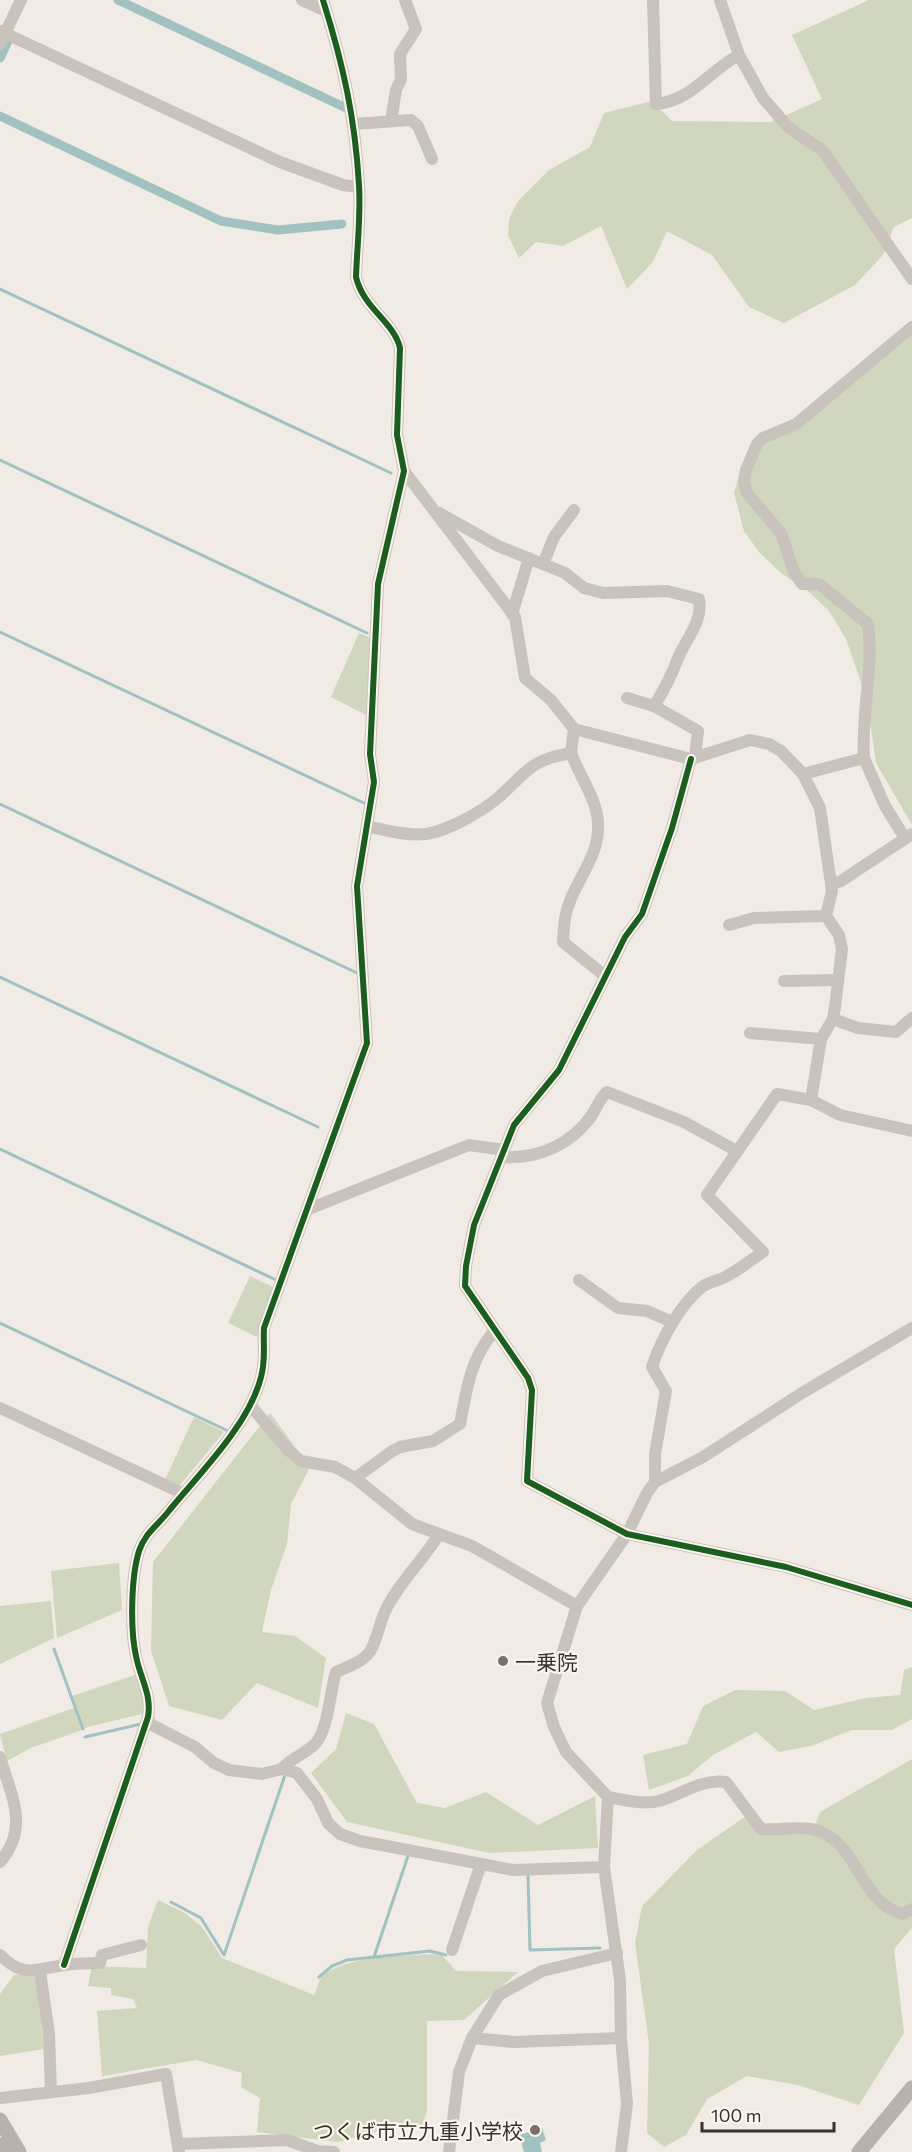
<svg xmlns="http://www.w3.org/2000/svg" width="912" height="2152" font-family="Commissioner,'Noto Sans JP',sans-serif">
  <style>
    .green { fill: #d1d6bf }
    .water { fill: #a1c2c1 }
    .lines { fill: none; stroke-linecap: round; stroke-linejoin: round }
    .stream { stroke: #a1c2c1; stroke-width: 3 }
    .canal { stroke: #a1c2c1; stroke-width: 9 }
    .minor { stroke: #c9c3be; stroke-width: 12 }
    .major { stroke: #b8b1ad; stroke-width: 15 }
    .cycleway-casing { stroke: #fbf5ee; stroke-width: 10 }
    .cycleway { stroke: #1b5e20; stroke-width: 6 }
    .poi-dot { fill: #7a716c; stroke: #fbf5ee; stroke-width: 2 }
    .labels { text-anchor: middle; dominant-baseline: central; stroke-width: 4.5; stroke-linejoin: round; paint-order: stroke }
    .poi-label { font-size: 21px; fill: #3b302b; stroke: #fbf5ee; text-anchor: start }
  </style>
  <rect width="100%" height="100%" fill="#f0ebe5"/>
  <g class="green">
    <path d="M869 0H912V218L894 227 883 255 855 285 784 323 749 307 712 255 667 231 653 262 627 289 601 226 563 246 536 242 519 258 508 235 509 219 518 201 549 170 590 147 604 113 652 101 672 121 771 122 822 99 792 35Z"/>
    <path d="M912 331V825L876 763 867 700 846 639 829 611 808 591 781 573 759 552 744 531 734 493 741 468 755 450Z"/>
    <path d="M359 633 371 638 366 715 331 697Z"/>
    <path d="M250 1276 275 1288 257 1337 228 1323Z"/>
    <path d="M270 1413 310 1467 291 1504 287 1544 271 1590 262 1632 295 1636 326 1658 318 1708 257 1683 222 1720 169 1706 151 1651 153 1562Z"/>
    <path d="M194 1417 224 1432 179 1486 165 1480Z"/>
    <path d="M119 1563 122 1610 57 1638 51 1571Z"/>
    <path d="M51 1601 54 1638 0 1664V1606Z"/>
    <path d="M912 1667V1719L892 1730H852L811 1746 779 1752 756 1732 713 1755 688 1776 649 1790 643 1755 687 1744 703 1706 735 1690 785 1691 814 1710 866 1698 900 1695 904 1670Z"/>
    <path d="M138 1674 146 1711 142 1714 84 1728 72 1696Z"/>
    <path d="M74 1708 82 1730 31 1748 7 1761 0 1734Z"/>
    <path d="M346 1713 374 1724 417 1803 445 1808 486 1792 538 1825 595 1796 598 1848 490 1853 347 1822 311 1773 336 1749Z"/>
    <path d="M912 1759V1928L894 1949 904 2033 859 2105 798 2085 747 2076 707 2099 686 2135 664 2147 647 2133 649 2044 635 1943 642 1906 697 1850 746 1816 761 1829H814L820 1812Z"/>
    <path d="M158 1900 185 1913 202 1927 222 1958 314 1995C317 1990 318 1982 321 1978 341 1955 412 1955 441 1954L456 1971 518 1972 464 2020 427 2021V2111L422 2126 378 2131 338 2142 257 2132 260 2098 241 2087 242 2073 196 2060 102 2076 97 2011 137 2008 133 1999 111 1995V1988L88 1986 92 1966 146 1968 148 1927Z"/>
    <path d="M36 1974 44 2049 0 2056V1994L14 1975Z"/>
  </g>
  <path class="water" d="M542 2128 546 2140 540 2143 542 2152H524L519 2135Z"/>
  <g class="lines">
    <g class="stream">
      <path d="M0 289 391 473"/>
      <path d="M0 460 367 633"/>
      <path d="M0 632 366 804"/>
      <path d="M0 804 357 973"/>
      <path d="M0 977 318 1127"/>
      <path d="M0 1149 276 1280"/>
      <path d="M0 1323 226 1430"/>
      <path d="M54 1649 83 1729"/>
      <path d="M85 1737 141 1724"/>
      <path d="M528 1875 530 1950 600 1948"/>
      <path d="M171 1902 201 1918 224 1955 285 1775"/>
      <path d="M374 1957 408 1856"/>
      <path d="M319 1977 332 1966 347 1960 430 1951 446 1955"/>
    </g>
    <g class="canal">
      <path d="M118 0 346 108"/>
      <path d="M0 58 9 39"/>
      <path d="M0 116 221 221 278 230 342 224"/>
    </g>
    <g class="minor">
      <path d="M302 0 326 11"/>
      <path d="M653 0 656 104C691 101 710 70 739 55"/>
      <path d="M720 0 739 55 763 98 787 126 823 151 912 279"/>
      <path d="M0 31 280 162 343 185 359 187"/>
      <path d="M0 44 21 0"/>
      <path d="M391 121 396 90 401 79 400 54 416 29 405 0"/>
      <path d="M353 124 411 120 418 126 432 159"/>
      <path d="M404 471 515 617 525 678 551 700 574 729 691 759 750 740 769 744 781 751 803 774 820 808 832 891 826 916 839 935 842 949 835 1007 833 1019 821 1039 811 1100"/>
      <path d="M439 513 498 546 565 573 584 588 603 593 667 591 699 599C703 621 687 638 679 656 672 674 665 689 654 706L698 731 695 758"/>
      <path d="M543 564 554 537 574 510"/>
      <path d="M512 614 529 558"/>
      <path d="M627 698 654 706"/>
      <path d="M571 753C579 775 597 799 598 823 600 853 580 875 570 901 564 914 564 928 563 942L605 976"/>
      <path d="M864 758 885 806 905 838"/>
      <path d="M691 759 672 828 642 914 625 937 559 1070 514 1125 474 1225 466 1266 465 1286 528 1378 532 1390 527 1481 627 1534 786 1567 912 1605"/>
      <path d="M803 774 864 758C861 713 874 669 868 624L819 584H802L794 572 781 533 747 493 744 483 746 470 757 444 763 438 796 424 912 327"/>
      <path d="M367 826C385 830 406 836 426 834 450 830 481 812 499 797 528 771 530 760 571 753L574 729"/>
      <path d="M831 884 841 881 912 834"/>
      <path d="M729 925 754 918 826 916"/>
      <path d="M784 981 838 980"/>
      <path d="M833 1019 858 1028 896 1032 912 1018"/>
      <path d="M750 1033 821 1039"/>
      <path d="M503 1157C538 1159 571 1145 592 1115 597 1107 600 1098 607 1092L684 1122 735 1150"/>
      <path d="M309 1209 469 1145 504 1150"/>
      <path d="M579 1280 618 1308 647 1311 672 1322"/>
      <path d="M250 1405 289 1451 301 1461 335 1467 355 1478 412 1524 472 1546 577 1606"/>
      <path d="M0 1408 182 1493"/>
      <path d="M355 1478 391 1452 400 1447 433 1441 460 1424C467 1388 470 1360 494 1331"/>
      <path d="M655 1482V1454L666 1391 652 1367C660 1342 680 1304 702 1287 710 1281 719 1281 727 1276 740 1269 751 1260 763 1252L707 1195 777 1094 811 1100 840 1115 912 1131"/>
      <path d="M148 1717 150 1724 195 1747 214 1763 229 1770 262 1774 282 1769 297 1773 317 1799 328 1823 340 1834 360 1841 513 1870 604 1867"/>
      <path d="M0 1757C11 1796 30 1827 0 1862"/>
      <path d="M282 1769C291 1758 305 1754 315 1744 328 1731 330 1691 336 1672 347 1667 365 1661 371 1650 379 1635 380 1617 390 1602 404 1577 425 1558 439 1534"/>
      <path d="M608 1797C624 1800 643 1805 659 1801 683 1794 700 1779 726 1782L761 1829C778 1831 801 1825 816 1830 859 1843 859 1902 902 1914L912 1909"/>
      <path d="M452 1950 481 1864"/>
      <path d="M0 1955C26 1980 35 1968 66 1965 77 1963 88 1963 100 1963L102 1955 141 1945"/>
      <path d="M64 1965 148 1717C152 1694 140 1678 136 1656 130 1629 131 1577 139 1551 145 1533 157 1526 168 1512 199 1474 249 1425 261 1377 266 1360 263 1345 264 1328L367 1043 357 886 374 782 370 754 378 584 404 471 397 435 400 348C394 322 363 308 356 277 357 247 361 215 359 185 355 117 343 64 323 0"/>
      <path d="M40 1971 49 2034 51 2092"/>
      <path d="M472 2038 514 2042 621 2038"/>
      <path d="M0 2098 89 2088 166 2074 179 2152"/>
      <path d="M179 2144 287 2140 317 2151 334 2152"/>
      <path d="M449 2152 459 2072 472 2038 499 1995 542 1971 617 1953"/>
      <path d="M621 2152 627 2104 621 2038 620 1980 604 1867 608 1797 566 1752 554 1727 547 1703 577 1606 627 1534 647 1493 655 1482 703 1457 802 1393 912 1328"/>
    </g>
    <g class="major">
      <path d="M0 2120 19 2152"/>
      <path d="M0 2145 4 2152"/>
      <path d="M859 2152 912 2088"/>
    </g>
    <g class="cycleway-casing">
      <g id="cycleway">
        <path d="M691 759 672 828 642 914 625 937 559 1070 514 1125 474 1225 466 1266 465 1286 528 1378 532 1390 527 1481 627 1534 786 1567 912 1605"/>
        <path d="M64 1965 148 1717C152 1694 140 1678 136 1656 130 1629 131 1577 139 1551 145 1533 157 1526 168 1512 199 1474 249 1425 261 1377 266 1360 263 1345 264 1328L367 1043 357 886 374 782 370 754 378 584 404 471 397 435 400 348C394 322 363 308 356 277 357 247 361 215 359 185 355 117 343 64 323 0"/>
      </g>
    </g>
    <use href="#cycleway" class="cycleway"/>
  </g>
  <g class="poi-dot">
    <circle cx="503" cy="1661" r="6"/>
    <circle cx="535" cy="2130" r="6"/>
  </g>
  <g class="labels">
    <g class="poi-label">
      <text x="515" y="1661">一乗院</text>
      <text x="523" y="2130" text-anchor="end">つくば市立九重小学校</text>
    </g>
  </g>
  <path d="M702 2122v9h132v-9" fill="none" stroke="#3b302b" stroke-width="3"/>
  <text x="711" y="2122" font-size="18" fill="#3b302b" stroke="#fbf5ee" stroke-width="4.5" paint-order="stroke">100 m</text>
</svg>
